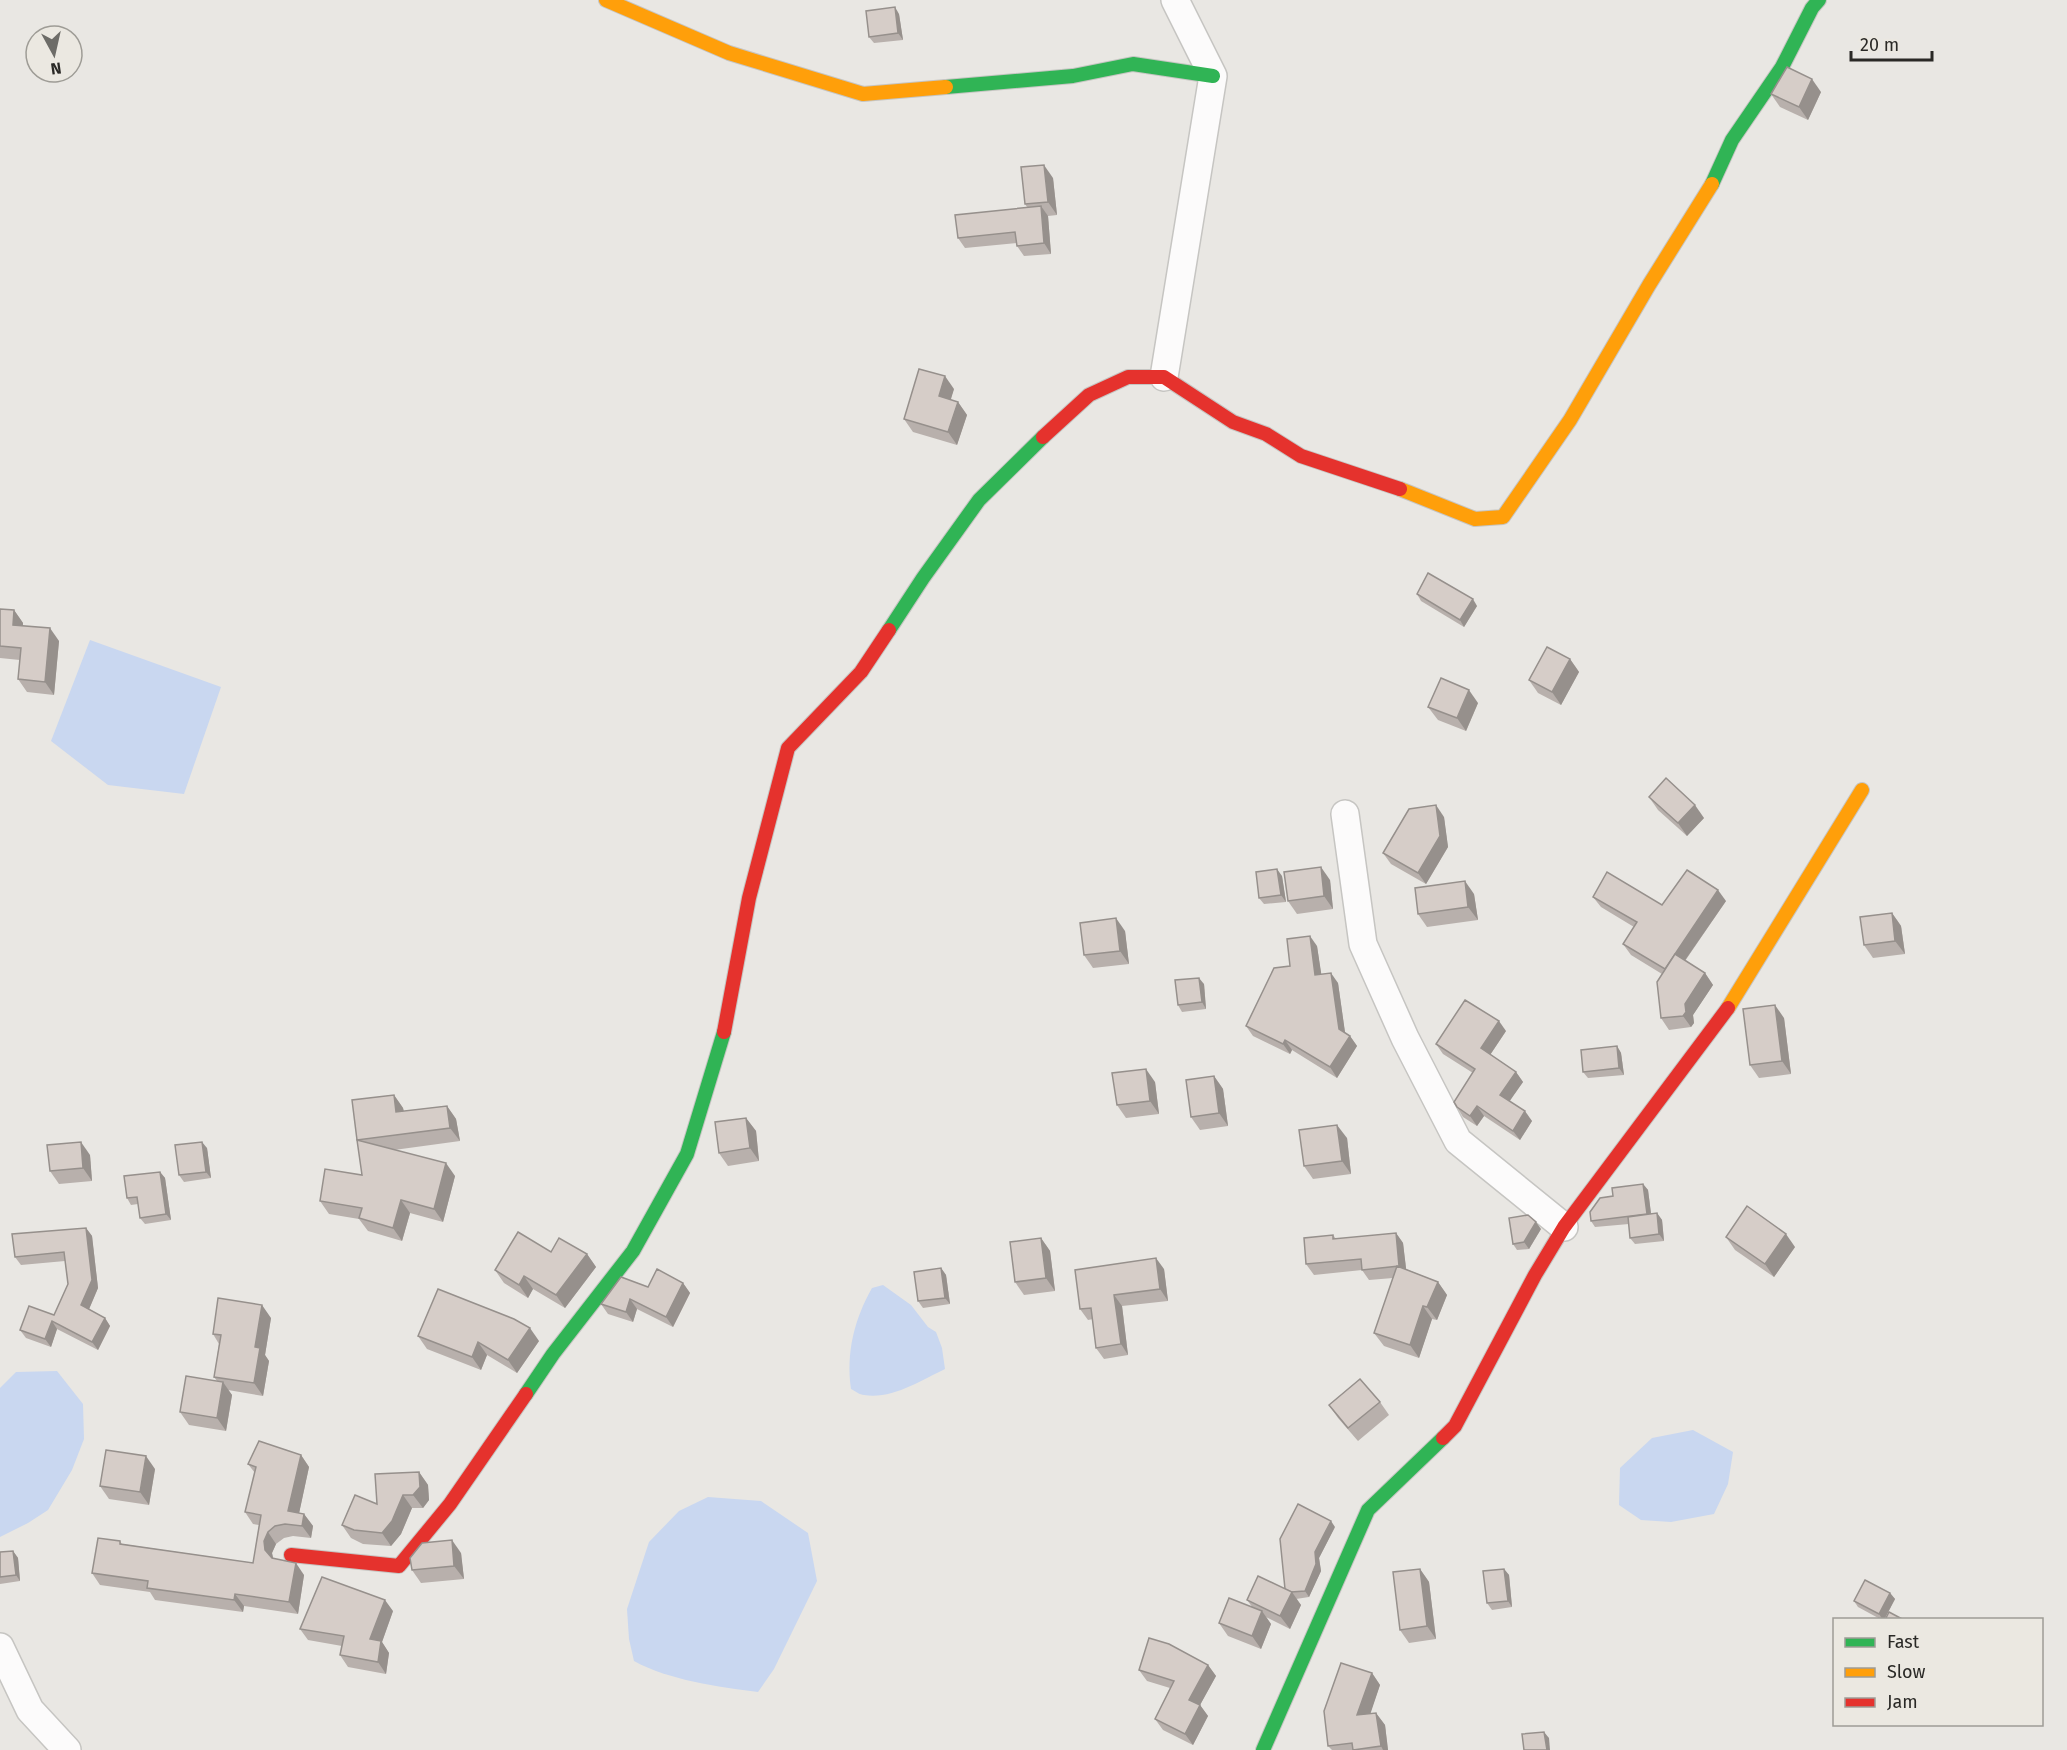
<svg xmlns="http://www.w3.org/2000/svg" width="2067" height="1750" font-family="'Fira Sans',sans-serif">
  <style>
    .water { fill: #c9d7f0 }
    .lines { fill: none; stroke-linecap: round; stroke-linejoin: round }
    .street-casing { stroke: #c6c5c2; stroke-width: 30 }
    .fast-casing { stroke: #c6c5c2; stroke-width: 16 }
    .slow-casing { stroke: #c6c5c2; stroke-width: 16 }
    .jam-casing { stroke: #c6c5c2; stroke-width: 16 }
    .street { stroke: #fcfbfb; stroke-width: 27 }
    .fast { stroke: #30b455; stroke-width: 14 }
    .slow { stroke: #ff9f0a; stroke-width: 14 }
    .jam { stroke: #e5322d; stroke-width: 14 }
    .wall { fill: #b8b0ac }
    .shaded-wall { fill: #96908c }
    .building { fill: #d6cdc8; stroke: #96908c; stroke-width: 1.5 }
  </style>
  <rect width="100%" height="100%" fill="#e9e7e3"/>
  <g class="water">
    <path d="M90 640 221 687 184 794 108 785 51 741Z"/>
    <path d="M883 1285 911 1305 928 1327 936 1332 942 1348 945 1369C922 1380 891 1400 864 1395 860 1395 855 1391 851 1389 846 1353 854 1320 872 1288Z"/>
    <path d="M57 1371 83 1404 84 1439 72 1470 48 1510 28 1523 0 1537V1388L16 1372Z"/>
    <path d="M1693 1430 1733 1452 1728 1484 1714 1514 1671 1522 1641 1520 1619 1505 1620 1468 1652 1438Z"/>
    <path d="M708 1497 761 1501 808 1533 817 1581 774 1669 758 1692C719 1687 668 1680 634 1661L629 1639 627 1609 649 1542 679 1511Z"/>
  </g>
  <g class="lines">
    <g class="street-casing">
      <g id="street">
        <path d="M1164 377 1213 76 1175 0"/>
        <path d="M1345 814 1363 944 1405 1038 1458 1141 1564 1227"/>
        <path d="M0 1647 30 1710 67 1750"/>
      </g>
    </g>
    <g class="fast-casing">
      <g id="fast">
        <path d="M946 87 1073 76 1133 64 1213 76"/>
        <path d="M1712 184 1732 140 1782 67 1812 8 1819 0"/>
        <path d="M889 630 923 578 979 500 1043 437"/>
        <path d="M526 1394 553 1354 633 1251 687 1154 724 1032"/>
        <path d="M1263 1750 1368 1510 1443 1438"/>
      </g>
    </g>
    <g class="slow-casing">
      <g id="slow">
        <path d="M606 0 729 53 863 94 946 87"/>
        <path d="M1400 489 1475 519 1503 517 1570 420 1649 285 1712 184"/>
        <path d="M1728 1008 1862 790"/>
      </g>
    </g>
    <g class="jam-casing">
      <g id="jam">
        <path d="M1043 437 1089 395 1128 377H1164L1233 422 1266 434 1301 456 1400 489"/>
        <path d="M724 1032 749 898 788 748 861 672 889 630"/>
        <path d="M1443 1438 1455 1426 1535 1275 1564 1227 1728 1008"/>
        <path d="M291 1555 399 1566 450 1504 526 1394"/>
      </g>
    </g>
    <use href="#street" class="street"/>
    <use href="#fast" class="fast"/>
    <use href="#slow" class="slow"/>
    <use href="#jam" class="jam"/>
  </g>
  <g class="wall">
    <path d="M899 14 903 40 874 43 869 37Z"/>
    <path d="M1821 92 1808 120 1780 107 1771 94Z"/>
    <path d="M1053 178 1057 215 1048 216 1051 254 1024 256 1017 246V243L965 248 958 238 1027 207 1025 204Z"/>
    <path d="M954 389 950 400 958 402 967 415 957 445 913 432 904 419Z"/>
    <path d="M1417 594 1477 606 1464 627 1421 601Z"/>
    <path d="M0 609 14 610 23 623V626L59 641 54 695 27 692 18 679 20 660 0 658Z"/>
    <path d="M1570 659 1579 672 1561 705 1538 693 1529 680Z"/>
    <path d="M1478 703 1466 731 1438 720 1428 707Z"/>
    <path d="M1649 797 1704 818 1687 836 1658 810Z"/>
    <path d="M1444 817 1448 847 1426 884 1391 864 1383 853Z"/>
    <path d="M1282 876 1286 902 1264 904 1259 898Z"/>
    <path d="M1330 880 1333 909 1297 914 1288 901Z"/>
    <path d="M1474 894 1478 920 1427 927 1418 914Z"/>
    <path d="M1593 897 1662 905 1726 901 1685 961 1705 973 1713 985 1693 1015 1694 1023 1691 1027 1669 1030 1661 1018 1662 974 1631 955 1623 944 1634 927 1601 907Z"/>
    <path d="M1892 913 1901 926 1905 954 1873 958 1864 945Z"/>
    <path d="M1125 931 1129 964 1093 968 1084 955Z"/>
    <path d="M1317 946 1321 974 1338 983 1345 1033 1350 1036 1357 1046 1337 1078 1292 1050 1290 1054 1253 1036 1246 1026 1290 966Z"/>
    <path d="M1204 984 1206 1009 1182 1012 1178 1005Z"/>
    <path d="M1784 1018 1791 1074 1759 1078 1750 1065Z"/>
    <path d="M1506 1031 1490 1055 1516 1072 1523 1082 1509 1101 1532 1121 1520 1140 1484 1116 1477 1126 1463 1117 1457 1107 1473 1073 1443 1054 1436 1044Z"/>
    <path d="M1617 1046 1621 1053 1624 1075 1588 1078 1583 1072Z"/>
    <path d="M1214 1076 1223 1089 1228 1126 1200 1130 1191 1117Z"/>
    <path d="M1155 1082 1159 1114 1126 1118 1117 1105Z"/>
    <path d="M394 1095 403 1108 404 1111 447 1106 456 1119 460 1141 394 1150 455 1176 443 1222 410 1213 402 1241 368 1231 359 1219 329 1214 320 1201 362 1175 352 1100Z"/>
    <path d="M746 1118 756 1131 759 1161 728 1166 719 1153Z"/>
    <path d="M1347 1138 1351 1174 1313 1179 1304 1166Z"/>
    <path d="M207 1148 211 1178 184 1182 179 1175Z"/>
    <path d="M90 1155 92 1181 59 1184 50 1171Z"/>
    <path d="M160 1172 165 1178 171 1220 145 1224 140 1218 138 1204 131 1205 127 1198Z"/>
    <path d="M1643 1184 1648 1190 1651 1214 1657 1213 1662 1220 1664 1241 1635 1244 1630 1238 1629 1224 1595 1227 1591 1221 1613 1196Z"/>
    <path d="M86 1228 92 1236 98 1288 89 1309 105 1318 110 1326 98 1350 57 1329 51 1347 26 1338 20 1330 54 1315 68 1284 65 1261 21 1265 15 1257Z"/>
    <path d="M1541 1229 1529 1249 1517 1250 1513 1244Z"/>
    <path d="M1396 1233 1403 1243 1406 1269 1438 1282 1447 1295 1437 1320 1432 1319 1419 1358 1384 1346 1374 1333 1393 1278 1369 1280 1362 1270 1314 1275 1306 1264 1333 1235 1336 1239Z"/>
    <path d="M1726 1237 1795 1247 1774 1277 1735 1250Z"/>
    <path d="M1041 1238 1050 1251 1055 1291 1024 1295 1015 1282Z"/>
    <path d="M551 1252 587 1254 596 1267 565 1308 533 1289 528 1298 504 1283 495 1270Z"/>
    <path d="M941 1268 946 1275 950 1304 923 1308 918 1301Z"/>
    <path d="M1164 1269 1168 1301 1122 1306 1128 1355 1104 1359 1096 1348 1093 1319 1088 1320 1080 1309Z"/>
    <path d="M683 1283 690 1293 673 1327 637 1309 633 1322 608 1314 601 1304 648 1287Z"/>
    <path d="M271 1318 265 1355 269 1361 263 1396 228 1390 232 1395 226 1431 189 1425 180 1412 217 1381 214 1377 219 1344 213 1334Z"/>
    <path d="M418 1336 539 1341 517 1373 487 1355 481 1370 427 1349Z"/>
    <path d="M1380 1402 1389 1415 1358 1441 1338 1418 1329 1405Z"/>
    <path d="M301 1455 309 1467 299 1513 304 1514 313 1526 311 1538 293 1536 284 1538 276 1544 272 1553 273 1559 304 1575 298 1614 244 1606 243 1612 155 1600 150 1592 100 1585 92 1573 120 1541 122 1544 253 1563 259 1525 253 1524 245 1512 255 1473 248 1464Z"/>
    <path d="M155 1469 149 1505 109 1499 100 1486Z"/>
    <path d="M419 1472 428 1485 429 1500 423 1508H412L401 1534 391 1546 363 1544 351 1538 342 1525 377 1504Z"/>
    <path d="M1335 1527 1319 1558 1321 1571 1309 1597 1296 1599 1301 1605 1290 1629 1266 1617 1271 1624 1261 1649 1228 1636 1219 1623 1253 1608 1247 1600 1285 1589Z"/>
    <path d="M13 1551 18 1558 20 1581 0 1584V1552Z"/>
    <path d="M461 1553 464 1579 421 1583 412 1570Z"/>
    <path d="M1420 1569 1429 1582 1436 1639 1409 1643 1400 1630Z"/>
    <path d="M1504 1569 1509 1575 1512 1607 1492 1610 1487 1603Z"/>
    <path d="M1890 1593 1895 1599 1884 1620H1882L1858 1607 1854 1601Z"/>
    <path d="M393 1611 382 1642 389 1653 386 1674 348 1667 340 1655 342 1646 308 1640 300 1629Z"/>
    <path d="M1208 1665 1216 1676 1200 1705 1208 1716 1193 1745 1163 1730 1155 1719 1170 1688 1147 1681 1139 1670Z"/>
    <path d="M1372 1673 1380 1685 1370 1713H1376L1385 1725 1388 1750H1332L1328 1746Z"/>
  </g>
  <g class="shaded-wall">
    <path d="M895 7 899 14 903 40 898 33Z"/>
    <path d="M1812 79 1821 92 1808 120 1799 107Z"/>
    <path d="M1044 165 1053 178 1057 215 1048 202Z"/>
    <path d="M1041 206 1048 216 1051 254 1044 243Z"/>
    <path d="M945 376 954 389 948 409 939 396Z"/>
    <path d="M958 402 967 415 957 445 948 432Z"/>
    <path d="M1473 599 1477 606 1464 627 1460 620Z"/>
    <path d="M14 610 23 623 22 638 13 625Z"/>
    <path d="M50 628 59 641 54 695 45 682Z"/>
    <path d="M1570 659 1579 672 1561 705 1552 692Z"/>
    <path d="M1469 690 1478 703 1466 731 1457 718Z"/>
    <path d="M1436 805 1444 817 1448 847 1426 884 1418 873Z"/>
    <path d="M1695 805 1704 818 1687 836 1678 823Z"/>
    <path d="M1321 867 1330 880 1333 909 1324 896Z"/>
    <path d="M1277 869 1282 876 1286 902 1281 895Z"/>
    <path d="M1465 881 1474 894 1478 920 1468 907Z"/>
    <path d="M1718 890 1726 901 1672 979 1665 969Z"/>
    <path d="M1892 913 1901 926 1905 954 1895 941Z"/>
    <path d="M1116 918 1125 931 1129 964 1120 951Z"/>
    <path d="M1310 936 1317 946 1323 985 1315 975Z"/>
    <path d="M1331 973 1338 983 1346 1039 1339 1029Z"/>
    <path d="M1705 973 1713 985 1693 1015 1694 1023 1691 1027 1683 1016 1685 1004Z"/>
    <path d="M1199 978 1204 984 1206 1009 1202 1002Z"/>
    <path d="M1775 1005 1784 1018 1791 1074 1782 1061Z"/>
    <path d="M1499 1021 1506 1031 1488 1058 1481 1048Z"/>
    <path d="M1350 1036 1357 1046 1337 1078 1330 1067Z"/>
    <path d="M1285 1040 1292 1050 1290 1054 1283 1044Z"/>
    <path d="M1617 1046 1621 1053 1624 1075 1619 1068Z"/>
    <path d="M1146 1069 1155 1082 1159 1114 1150 1101Z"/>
    <path d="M1516 1072 1523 1082 1507 1105 1500 1095Z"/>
    <path d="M1214 1076 1223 1089 1228 1126 1219 1113Z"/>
    <path d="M394 1095 403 1108 406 1125 396 1112Z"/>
    <path d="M447 1106 456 1119 460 1141 450 1128Z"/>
    <path d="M1477 1106 1484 1116 1477 1126 1470 1116Z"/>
    <path d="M1525 1111 1532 1121 1520 1140 1513 1131Z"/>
    <path d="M746 1118 756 1131 759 1161 750 1148Z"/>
    <path d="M1337 1125 1347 1138 1351 1174 1342 1161Z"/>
    <path d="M81 1142 90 1155 92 1181 83 1168Z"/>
    <path d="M202 1142 207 1148 211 1178 206 1172Z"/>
    <path d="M446 1163 455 1176 443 1222 434 1209Z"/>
    <path d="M160 1172 165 1178 171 1220 166 1214Z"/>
    <path d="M1643 1184 1648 1190 1652 1221 1647 1214Z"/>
    <path d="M401 1200 410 1213 402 1241 393 1228Z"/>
    <path d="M1657 1213 1662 1220 1664 1241 1659 1234Z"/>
    <path d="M1536 1222 1541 1229 1529 1249 1524 1242Z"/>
    <path d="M86 1228 92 1236 98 1288 87 1314 81 1305Z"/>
    <path d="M1396 1233 1403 1243 1407 1276 1399 1266Z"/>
    <path d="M1786 1234 1795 1247 1774 1277 1765 1264Z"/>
    <path d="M1041 1238 1050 1251 1055 1291 1046 1278Z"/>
    <path d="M587 1254 596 1267 565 1308 556 1295Z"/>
    <path d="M1156 1258 1164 1269 1168 1301 1160 1289Z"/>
    <path d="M941 1268 946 1275 950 1304 945 1298Z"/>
    <path d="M524 1276 533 1289 528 1298 519 1285Z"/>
    <path d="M1438 1282 1447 1295 1437 1320 1427 1307Z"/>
    <path d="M683 1283 690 1293 673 1327 666 1317Z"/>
    <path d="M1114 1295 1122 1306 1128 1355 1121 1344Z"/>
    <path d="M630 1299 637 1309 633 1322 626 1312Z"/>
    <path d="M262 1305 271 1318 265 1355 269 1361 263 1396 254 1383 255 1347Z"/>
    <path d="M1423 1306 1432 1319 1419 1358 1410 1345Z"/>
    <path d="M105 1318 110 1326 98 1350 92 1342Z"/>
    <path d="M52 1321 57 1329 51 1347 45 1339Z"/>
    <path d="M530 1328 539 1341 517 1373 508 1360Z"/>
    <path d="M478 1342 487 1355 481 1370 472 1357Z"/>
    <path d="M223 1382 232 1395 226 1431 217 1418Z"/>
    <path d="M301 1455 309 1467 297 1523 288 1511Z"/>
    <path d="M146 1456 155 1469 149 1505 140 1492Z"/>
    <path d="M419 1472 428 1485 429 1500 423 1508 413 1495Z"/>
    <path d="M403 1495 412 1508 401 1534 391 1546 382 1533Z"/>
    <path d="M304 1514 313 1526 311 1538 302 1526Z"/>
    <path d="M1331 1521 1335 1527 1319 1558 1321 1571 1309 1597 1305 1591 1315 1552Z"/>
    <path d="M268 1532 276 1544 272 1553 274 1562 265 1550 264 1541Z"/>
    <path d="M452 1540 461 1553 464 1579 454 1566Z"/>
    <path d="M13 1551 18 1558 20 1581 16 1575Z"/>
    <path d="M296 1563 304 1575 298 1614 289 1602Z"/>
    <path d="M1420 1569 1429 1582 1436 1639 1427 1626Z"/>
    <path d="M1504 1569 1509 1575 1512 1607 1508 1601Z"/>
    <path d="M1292 1592 1301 1605 1290 1629 1280 1616Z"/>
    <path d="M1890 1593 1895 1599 1884 1620H1883L1879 1614Z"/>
    <path d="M235 1594 244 1606 243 1612 234 1600Z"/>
    <path d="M385 1600 393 1611 382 1642 389 1653 386 1674 378 1662 370 1639Z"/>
    <path d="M1262 1611 1271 1624 1261 1649 1252 1636Z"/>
    <path d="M1208 1665 1216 1676 1200 1705 1208 1716 1193 1745 1185 1734 1189 1700Z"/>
    <path d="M1372 1673 1380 1685 1366 1727 1357 1715Z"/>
    <path d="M1376 1713 1385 1725 1388 1750H1383L1381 1746Z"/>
    <path d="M1544 1732 1549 1738 1550 1750H1547Z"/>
  </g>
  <g class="building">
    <path d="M895 7 898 33 869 37 866 11Z"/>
    <path d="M1787 67 1812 79 1799 107 1771 94Z"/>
    <path d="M1044 165 1048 202 1025 204 1021 167Z"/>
    <path d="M1041 206 1044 243 1017 246 1015 232 958 238 955 215Z"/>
    <path d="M919 369 945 376 939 396 958 402 948 432 904 419Z"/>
    <path d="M1428 573 1473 599 1460 620 1417 594Z"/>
    <path d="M0 609 14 610 13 625 50 628 45 682 18 679 21 648 0 646Z"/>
    <path d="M1547 647 1570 659 1552 692 1529 680Z"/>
    <path d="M1441 678 1469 690 1457 718 1428 707Z"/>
    <path d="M1666 778 1695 805 1678 823 1649 797Z"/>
    <path d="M1436 805 1440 836 1418 873 1383 853 1409 809Z"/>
    <path d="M1321 867 1324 896 1288 901 1284 872Z"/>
    <path d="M1277 869 1281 895 1259 898 1256 872Z"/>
    <path d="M1687 870 1718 890 1665 969 1623 944 1637 922 1593 897 1607 872 1662 905Z"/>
    <path d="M1465 881 1468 907 1418 914 1415 888Z"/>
    <path d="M1892 913 1895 941 1864 945 1860 917Z"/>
    <path d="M1116 918 1120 951 1084 955 1080 923Z"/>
    <path d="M1310 936 1315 975 1331 973 1339 1029 1350 1036 1330 1067 1285 1040 1283 1044 1246 1026 1274 968 1290 966 1287 939Z"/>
    <path d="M1675 954 1705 973 1685 1004 1686 1012 1683 1016 1661 1018 1657 982Z"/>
    <path d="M1199 978 1202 1002 1178 1005 1175 980Z"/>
    <path d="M1465 1000 1499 1021 1481 1048 1516 1072 1500 1095 1525 1111 1513 1131 1477 1106 1470 1116 1457 1107 1454 1102 1475 1069 1436 1044Z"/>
    <path d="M1775 1005 1782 1061 1750 1065 1743 1009Z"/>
    <path d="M1617 1046 1619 1068 1583 1072 1581 1050Z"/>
    <path d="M1146 1069 1150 1101 1117 1105 1112 1073Z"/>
    <path d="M1214 1076 1219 1113 1191 1117 1186 1080Z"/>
    <path d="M394 1095 396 1112 447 1106 450 1128 357 1140 352 1100Z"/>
    <path d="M746 1118 750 1148 719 1153 715 1122Z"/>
    <path d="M1337 1125 1342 1161 1304 1166 1299 1130Z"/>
    <path d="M357 1140 446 1163 434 1209 401 1200 393 1228 359 1218 362 1208 320 1201 325 1169 362 1175Z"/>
    <path d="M81 1142 83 1168 50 1171 47 1145Z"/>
    <path d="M202 1142 206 1172 179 1175 175 1145Z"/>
    <path d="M160 1172 166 1214 140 1218 137 1197 127 1198 124 1176Z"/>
    <path d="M1643 1184 1647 1214 1591 1221 1590 1212 1600 1198 1613 1196 1612 1188Z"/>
    <path d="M1747 1206 1786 1234 1765 1264 1726 1237Z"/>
    <path d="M1657 1213 1659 1234 1630 1238 1628 1217Z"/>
    <path d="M1528 1215 1536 1222 1524 1242 1513 1244 1509 1218Z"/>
    <path d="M86 1228 92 1280 81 1305 105 1318 92 1342 52 1321 45 1339 20 1330 29 1306 54 1315 68 1284 64 1252 15 1257 12 1234Z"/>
    <path d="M518 1232 551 1252 559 1238 587 1254 556 1295 524 1276 519 1285 495 1270Z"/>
    <path d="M1396 1233 1399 1266 1362 1270 1361 1259 1306 1264 1304 1238 1333 1235V1239Z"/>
    <path d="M1041 1238 1046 1278 1015 1282 1010 1242Z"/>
    <path d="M1156 1258 1160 1289 1114 1295 1121 1344 1096 1348 1091 1308 1080 1309 1075 1270Z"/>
    <path d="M1397 1266 1438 1282 1427 1307 1423 1306 1410 1345 1374 1333Z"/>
    <path d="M941 1268 945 1298 918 1301 914 1272Z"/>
    <path d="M657 1269 683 1283 666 1317 630 1299 626 1312 601 1304 621 1277 648 1287Z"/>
    <path d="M438 1289 514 1319 530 1328 508 1360 478 1342 472 1357 418 1336Z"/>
    <path d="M218 1298 262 1305 255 1347 260 1348 254 1383 214 1377 221 1335 213 1334Z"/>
    <path d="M186 1376 223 1382 217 1418 180 1412Z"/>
    <path d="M1360 1379 1380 1402 1348 1428 1329 1405Z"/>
    <path d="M259 1441 301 1455 288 1511 304 1514 302 1526 285 1524 275 1526 268 1532 264 1541 265 1550 272 1558 296 1563 289 1602 235 1594 234 1600 147 1588 148 1581 92 1573 98 1538 120 1541V1544L253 1563 261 1515 245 1512 256 1467 248 1464Z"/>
    <path d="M106 1450 146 1456 140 1492 100 1486Z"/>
    <path d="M419 1472 420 1487 413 1495H403L392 1521 382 1533 354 1530 342 1525 355 1495 377 1504 375 1474Z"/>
    <path d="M1298 1504 1331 1521 1315 1552 1316 1564 1305 1591 1291 1592 1285 1589 1280 1539Z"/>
    <path d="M452 1540 454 1566 412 1570 410 1558 422 1543Z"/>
    <path d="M13 1551 16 1575 0 1577V1552Z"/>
    <path d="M1420 1569 1427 1626 1400 1630 1393 1572Z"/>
    <path d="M1504 1569 1508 1601 1487 1603 1483 1571Z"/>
    <path d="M1258 1576 1292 1592 1280 1616 1247 1600Z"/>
    <path d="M322 1577 385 1600 370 1639 381 1641 378 1662 340 1655 344 1636 300 1629Z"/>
    <path d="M1865 1580 1890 1593 1879 1614 1854 1601Z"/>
    <path d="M1229 1598 1262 1611 1252 1636 1219 1623Z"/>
    <path d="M1889 1612 1904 1620H1885Z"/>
    <path d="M1149 1638 1169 1644 1208 1665 1189 1700 1200 1705 1185 1734 1155 1719 1174 1681 1139 1670Z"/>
    <path d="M1341 1663 1372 1673 1357 1715 1376 1713 1381 1746 1353 1750 1352 1743 1328 1746 1324 1711Z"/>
    <path d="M1544 1732 1547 1750H1524L1522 1734Z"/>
  </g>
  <rect x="1833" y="1618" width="210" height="108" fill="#ebe8e1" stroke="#9e9c96" stroke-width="1.5"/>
  <rect x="1845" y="1638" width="30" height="9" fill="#30b455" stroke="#9e9c96" stroke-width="1.5"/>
  <text x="1887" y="1648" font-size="18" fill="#2a2926">Fast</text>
  <rect x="1845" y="1668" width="30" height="9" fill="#ff9f0a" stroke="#9e9c96" stroke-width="1.5"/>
  <text x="1887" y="1678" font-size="18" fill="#2a2926">Slow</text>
  <rect x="1845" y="1698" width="30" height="9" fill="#e5322d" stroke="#9e9c96" stroke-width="1.5"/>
  <text x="1887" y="1708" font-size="18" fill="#2a2926">Jam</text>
  <g transform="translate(54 54) rotate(172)"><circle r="28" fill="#ebe8e1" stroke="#9e9c96" stroke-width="1.5"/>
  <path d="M0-4.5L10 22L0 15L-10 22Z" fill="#6d6c68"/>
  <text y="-9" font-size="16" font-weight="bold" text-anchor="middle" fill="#2a2926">N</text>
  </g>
  <path d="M1851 51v9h81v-9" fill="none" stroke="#2a2926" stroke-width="3"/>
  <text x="1860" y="51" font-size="18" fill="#2a2926" stroke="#ebe8e1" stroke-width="4.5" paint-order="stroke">20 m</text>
</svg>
